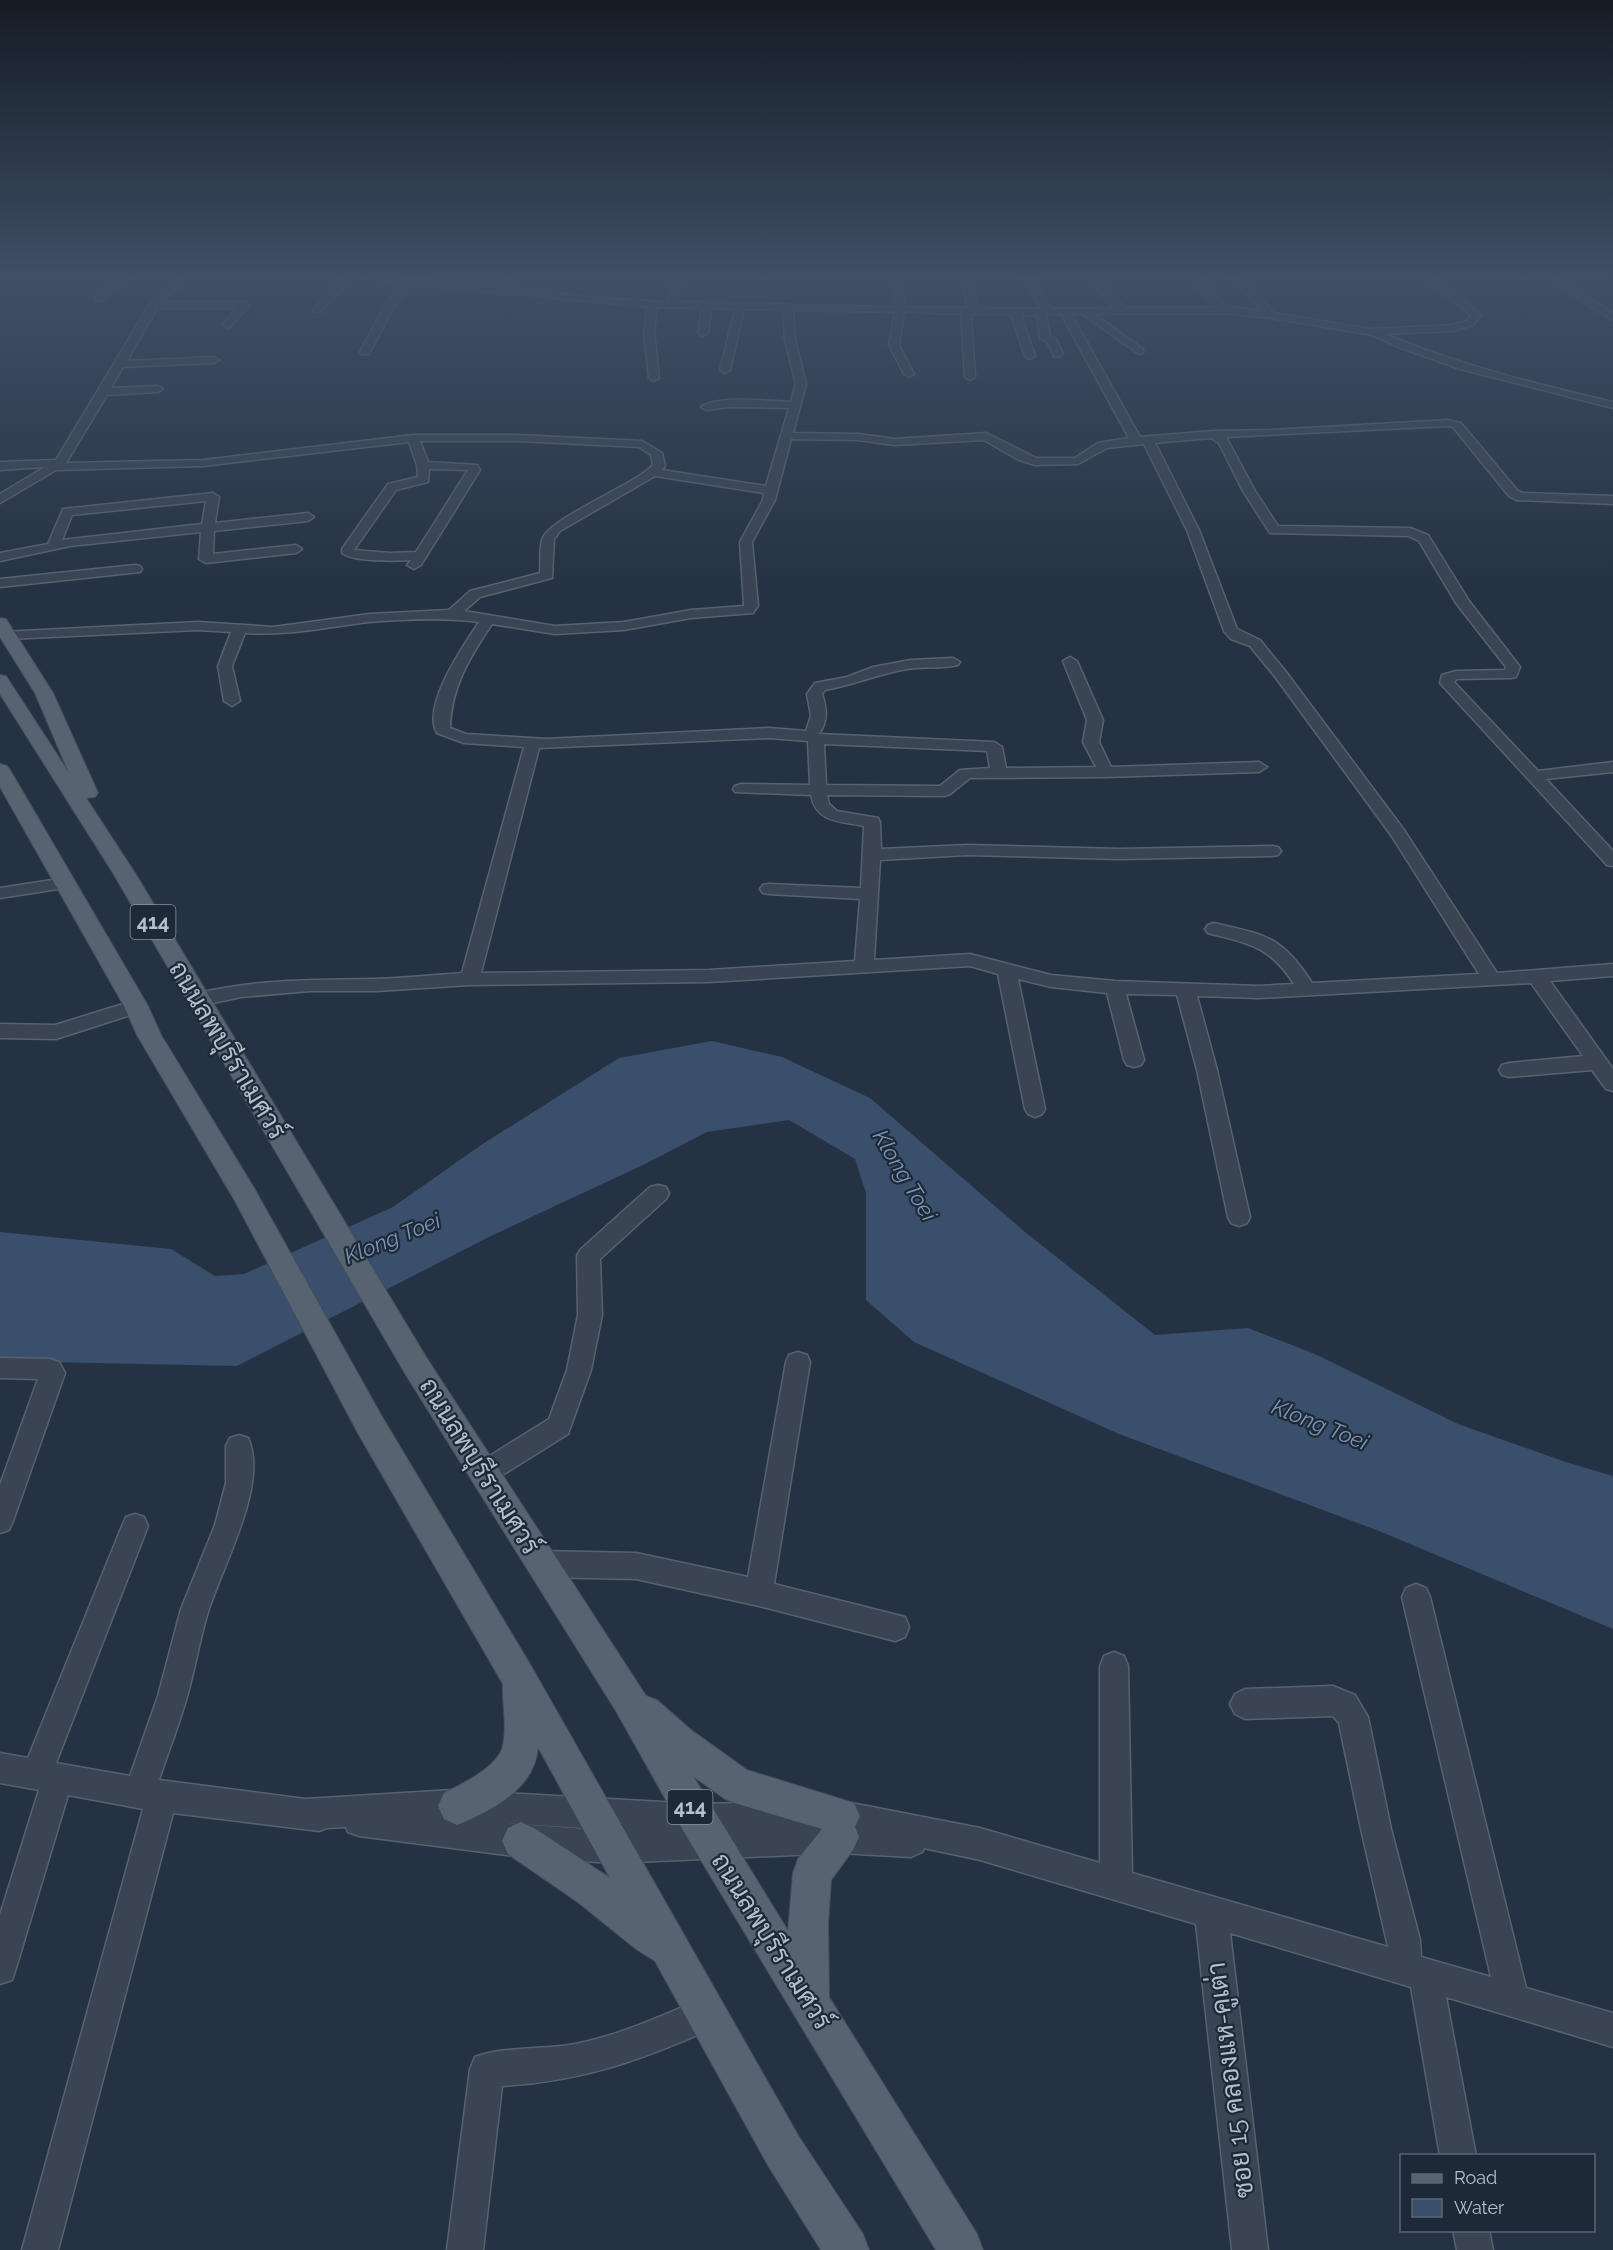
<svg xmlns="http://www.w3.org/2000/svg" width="1613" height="2250" font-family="Raleway,Sarabun,sans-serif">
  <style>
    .water { fill: #3a4f6c }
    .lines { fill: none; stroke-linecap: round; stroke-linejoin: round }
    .minor-casing { stroke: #58626f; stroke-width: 3 }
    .major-casing { stroke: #434d5b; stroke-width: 2 }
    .minor { fill: #3a4452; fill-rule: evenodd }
    .major { fill: #586372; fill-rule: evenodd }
    .labels { text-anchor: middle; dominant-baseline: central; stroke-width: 4.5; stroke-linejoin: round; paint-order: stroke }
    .shield { fill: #1e2937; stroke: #89929f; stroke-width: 1.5 }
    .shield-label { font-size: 20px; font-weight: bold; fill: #b7bfcc }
    .water-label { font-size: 22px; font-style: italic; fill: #7d95b4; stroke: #1e2937 }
    .near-street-label { font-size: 26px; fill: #b7bfcc; stroke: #1e2937 }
  </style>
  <rect width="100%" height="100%" fill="#253243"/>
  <path class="water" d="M712 1041 782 1057 870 1098 1025 1232 1155 1335 1248 1328 1315 1354 1458 1424 1566 1462 1613 1476V1629L1379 1531 1119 1434 914 1342 866 1300V1193L855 1159 789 1120 707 1132 645 1164 489 1237 237 1366 0 1361V1232L171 1249 215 1276 244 1274 393 1207 481 1145 619 1058Z"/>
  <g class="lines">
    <g class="minor-casing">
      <g id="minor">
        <path d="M120 277H130L101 301H95V297Z"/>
        <path d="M179 277H189L162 302H244L249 305 230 327 227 328 222 325 237 308H157L127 361 214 357 219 360 214 363 123 367 111 388 158 386 163 389 158 392 107 395 66 463 203 460 413 435H517L642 441 662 453 665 466 662 470 766 486 789 408 729 407 706 410 701 407C716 395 770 401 791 402L796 384 785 340 783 310 744 309 730 370 725 373 720 370 735 309 711 308 708 333 703 336 698 333 702 308 657 307 654 332 659 378 654 381 649 378 644 332 648 307 412 284 393 308 369 354H361L360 352 384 307 403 283 369 280 365 277C466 277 566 299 668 302L673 277H682L677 302 895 307 892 277H901L905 307 967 308 964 289 969 286 974 289 976 308 1042 309 1021 277H1030L1052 309 1114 308 1086 277H1096L1125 308 1216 307 1189 277H1199L1227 307 1262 311 1231 277H1241L1274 313 1370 329 1452 325 1467 321 1471 315 1424 277H1434L1479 313 1481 315 1473 325 1453 331 1385 334C1459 365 1535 384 1613 402V408L1460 369 1401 348 1372 335 1271 318 1224 313 1094 314 1143 349V353L1139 354 1082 314H1071L1140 437 1213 431 1272 430 1448 420 1461 423 1517 490 1523 493 1613 496V504L1516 500 1509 496 1453 427 1448 426 1226 437 1255 491 1278 526 1410 528 1428 535 1469 601 1520 667 1516 677 1511 678 1457 679 1454 682 1538 771 1613 762V772L1546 779 1613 851V866L1607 865 1440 683 1442 675 1456 671 1505 670 1506 667 1456 603 1419 541 1408 536 1270 533 1243 491 1219 443 1211 438 1155 443 1199 530 1237 629 1260 640 1286 672 1404 830 1497 973 1613 964V976L1550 981 1613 1069V1091L1606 1089 1592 1070 1509 1077 1502 1075 1499 1070 1502 1065 1509 1063 1583 1056 1531 983 1259 998 1197 996 1217 1070 1250 1217 1247 1223 1239 1226 1231 1223 1228 1217 1197 1070 1177 995 1126 994 1144 1060 1141 1065 1134 1067 1127 1065 1124 1060 1107 993 1051 987 1018 979 1045 1109 1042 1114 1035 1117 1028 1114 1025 1109 998 974 970 966 709 982 470 985 377 991H310L241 997 199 1006 192 1005 189 1000 192 995C252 979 313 980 375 979 404 978 433 975 462 973L524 747 464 743 437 733C421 706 464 645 479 622 443 617 405 619 369 622 327 627 287 636 245 633L232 666 240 701 232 706 224 701 218 666 231 632 198 630 8 639 3 638 1 635 3 632 198 622 273 627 370 614 449 610 470 591 540 573C541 563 539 550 542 540 547 519 633 486 653 465L651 455 639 447 517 441H420L428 462 477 465 480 470 421 565 414 569 407 565 411 560C395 561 352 562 342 553V549L388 484 418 477 417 465 409 442 203 466 56 470 0 503V494L45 467 0 470V462L56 460 149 305ZM793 310 895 312 889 345 904 374 909 377 914 374 899 345 904 312 961 314 965 377 970 380 975 377 971 314 1011 315 1025 356 1030 359 1035 356 1021 315H1037L1040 338 1048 343 1054 356 1058 357 1063 354 1056 339 1050 336 1046 315 1061 314 1129 438 1098 443 1075 458H1036L986 433 895 439 858 434 793 433 806 384 795 340ZM791 439 858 440 895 445 984 440 1019 460 1035 465 1078 464 1107 448 1144 444 1187 530 1224 631 1231 639 1250 646 1276 678 1391 835 1479 974 1312 983C1282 936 1266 935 1214 923L1208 925 1205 929 1208 933C1249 944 1269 945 1294 984L1259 986 1115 981 1051 975 970 954 874 960 880 860 967 855 1119 859 1272 856 1278 855 1281 851 1278 847 1272 846 1119 849 967 845 881 849 880 822 878 818 837 811 829 804 827 795 944 796 950 794 970 778 1106 777 1259 772 1267 767 1259 762 1111 767 1099 742 1103 720 1077 661 1070 657 1063 661 1087 720 1083 742 1096 767 1006 768 1002 747 994 742 819 734C828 721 827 709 822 694L825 690C853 685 878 674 907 669 923 666 941 669 958 665L960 662 953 658 911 660 873 667 847 677 815 683 807 694 811 716 806 731 769 728 546 739 466 734 450 728C451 687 470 657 492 624L555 634 624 630 691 618 753 613 758 606 752 542 775 500ZM429 469 468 470 416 552 390 553 354 550 396 490 428 482ZM655 476 764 493 763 500 740 542 744 606 691 610 624 622 555 626 464 611 480 597 552 578 554 539 560 531ZM769 738 808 741 810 785 741 784 735 786 733 789 735 792 811 795C816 823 840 821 864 826L861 888 769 884 763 885 760 889 763 893 769 894 860 899 855 961 709 970 481 973 539 748ZM824 744 987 751 990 768 960 770 940 786 826 785Z"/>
        <path d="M345 277H355L320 312H314V308Z"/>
        <path d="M1543 277H1554L1613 313V320Z"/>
        <path d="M213 493 219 497 215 523 308 513 314 517 308 521 214 531 213 554 296 545 302 549 296 553 206 563 199 559 201 532 70 546 0 561V553L48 544 63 509ZM206 501 202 524 62 540 72 515Z"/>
        <path d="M135 565 140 566 142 569 140 572 0 587V579Z"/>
        <path d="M65 878 71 879 74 883 71 887 0 898V888Z"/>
        <path d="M136 1000 143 1001 146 1006 143 1011 56 1039 0 1038V1024L55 1025Z"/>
        <path d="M658 1185 666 1187 669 1193 666 1199 600 1259 602 1315 591 1370 568 1434 493 1481 484 1485 475 1481 471 1473 475 1465 549 1419 567 1370 578 1315 577 1256 580 1250 650 1187Z"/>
        <path d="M798 1352 807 1355 810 1362 774 1584 905 1617 909 1627 905 1637 895 1641 759 1606 636 1579 542 1577 532 1573 528 1564 532 1555 542 1551 636 1553 748 1577 786 1362 789 1355Z"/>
        <path d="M0 1358 50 1359 59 1362 65 1373 13 1521 9 1530 0 1533V1485L38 1379 0 1378Z"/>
        <path d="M239 1435 248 1438C269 1483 223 1565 209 1609 200 1636 196 1665 188 1693 180 1723 168 1752 159 1780L305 1799 453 1790 697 1804 841 1801 980 1828 1100 1863V1666L1104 1656 1114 1652 1124 1656 1128 1666 1132 1873 1388 1947 1361 1829 1339 1723 1333 1716 1245 1719 1235 1714 1230 1704 1235 1694 1245 1689 1333 1686 1355 1695 1368 1717 1391 1829 1420 1940 1421 1957 1491 1977 1402 1597 1406 1588 1416 1584 1426 1588 1430 1597 1526 1988 1613 2013V2047L1446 1997 1476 2156H1440L1411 1987 1230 1933 1268 2250H1232L1196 1924 980 1860 924 1848 922 1852 911 1857 840 1853 613 1863 521 1857 359 1836 348 1832 346 1827 327 1828 319 1831 173 1813 58 2250H22L143 1809 68 1795 16 1968 12 1980 0 1984V1915L39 1790 0 1783V1753L28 1758 122 1526 126 1517 135 1514 144 1517 148 1526 56 1763 130 1776 158 1696 181 1609 215 1525 226 1483V1446L230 1438ZM502 1823 631 1831H613Z"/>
        <path d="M706 1997 718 2002 723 2014 718 2026C644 2059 585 2081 502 2086L483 2250H447L470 2069 475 2057C502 2046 545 2050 575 2044 621 2035 663 2015 706 1997Z"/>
        <path d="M1453 2230H1489L1493 2250H1457Z"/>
      </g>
    </g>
    <g class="major-casing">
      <g id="major">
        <path d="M0 618 6 619 53 693 98 793 95 797 86 798 135 873 426 1357 646 1696 657 1700 691 1730 747 1770 854 1803 860 1816 855 1827 859 1837 853 1850 831 1880 828 1924 829 1997 977 2234 983 2250H936L684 1832 616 1711 406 1375 113 873 0 694V675L6 676 69 773 35 693 0 637ZM693 1776 725 1799 738 1804 822 1829 798 1859 793 1873 788 1931Z"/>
        <path d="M0 764 7 766 10 770 148 1006 161 1035 254 1188 381 1415 531 1666 799 2137 863 2234 869 2250H821L769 2167 655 1961 636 1949 579 1903 508 1854 502 1841 508 1828 521 1822 534 1828 610 1878 538 1747C535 1789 491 1811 457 1825L444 1819 438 1806 444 1793C461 1785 495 1768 502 1749 508 1729 502 1704 503 1684L359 1435 235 1201 137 1035 124 1006 0 787Z"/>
      </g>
    </g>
    <use href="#minor" class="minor"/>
    <use href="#major" class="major"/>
  </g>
  <linearGradient id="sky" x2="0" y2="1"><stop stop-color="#141c25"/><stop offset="0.47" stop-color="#404f66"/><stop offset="1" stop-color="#404f66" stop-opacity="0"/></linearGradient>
  <rect width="1613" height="592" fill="url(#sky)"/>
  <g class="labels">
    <g class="shield">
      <rect x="130.5" y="905" width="45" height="34" rx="4.5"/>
      <rect x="667.5" y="1790" width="45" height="34" rx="4.5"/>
    </g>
    <g class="shield-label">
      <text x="153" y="922">414</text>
      <text x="690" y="1807">414</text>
    </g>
    <g class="water-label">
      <text transform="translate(905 1175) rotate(59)">Klong Toei</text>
      <text transform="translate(392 1238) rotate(-22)">Klong Toei</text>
      <text transform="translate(1320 1424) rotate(22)">Klong Toei</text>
    </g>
    <g class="near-street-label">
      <text transform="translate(228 1050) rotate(59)">ถนนลพบุรีราเมศวร์</text>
      <text transform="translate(480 1466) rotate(58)">ถนนลพบุรีราเมศวร์</text>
      <text transform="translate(772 1941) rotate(58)">ถนนลพบุรีราเมศวร์</text>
      <text transform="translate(1230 2080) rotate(-97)">ซอย 15 คลองแห-คูเต่า</text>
    </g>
  </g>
  <rect x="1400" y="2154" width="195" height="78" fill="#1e2937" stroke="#5b6573" stroke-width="1.5"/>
  <rect x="1412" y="2174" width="30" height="9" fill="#586372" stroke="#5b6573" stroke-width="1.5"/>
  <text x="1454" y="2184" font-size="18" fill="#b7bfcc">Road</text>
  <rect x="1412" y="2199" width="30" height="18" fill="#3a4f6c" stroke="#5b6573" stroke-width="1.5"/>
  <text x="1454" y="2214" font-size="18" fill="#b7bfcc">Water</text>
</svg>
